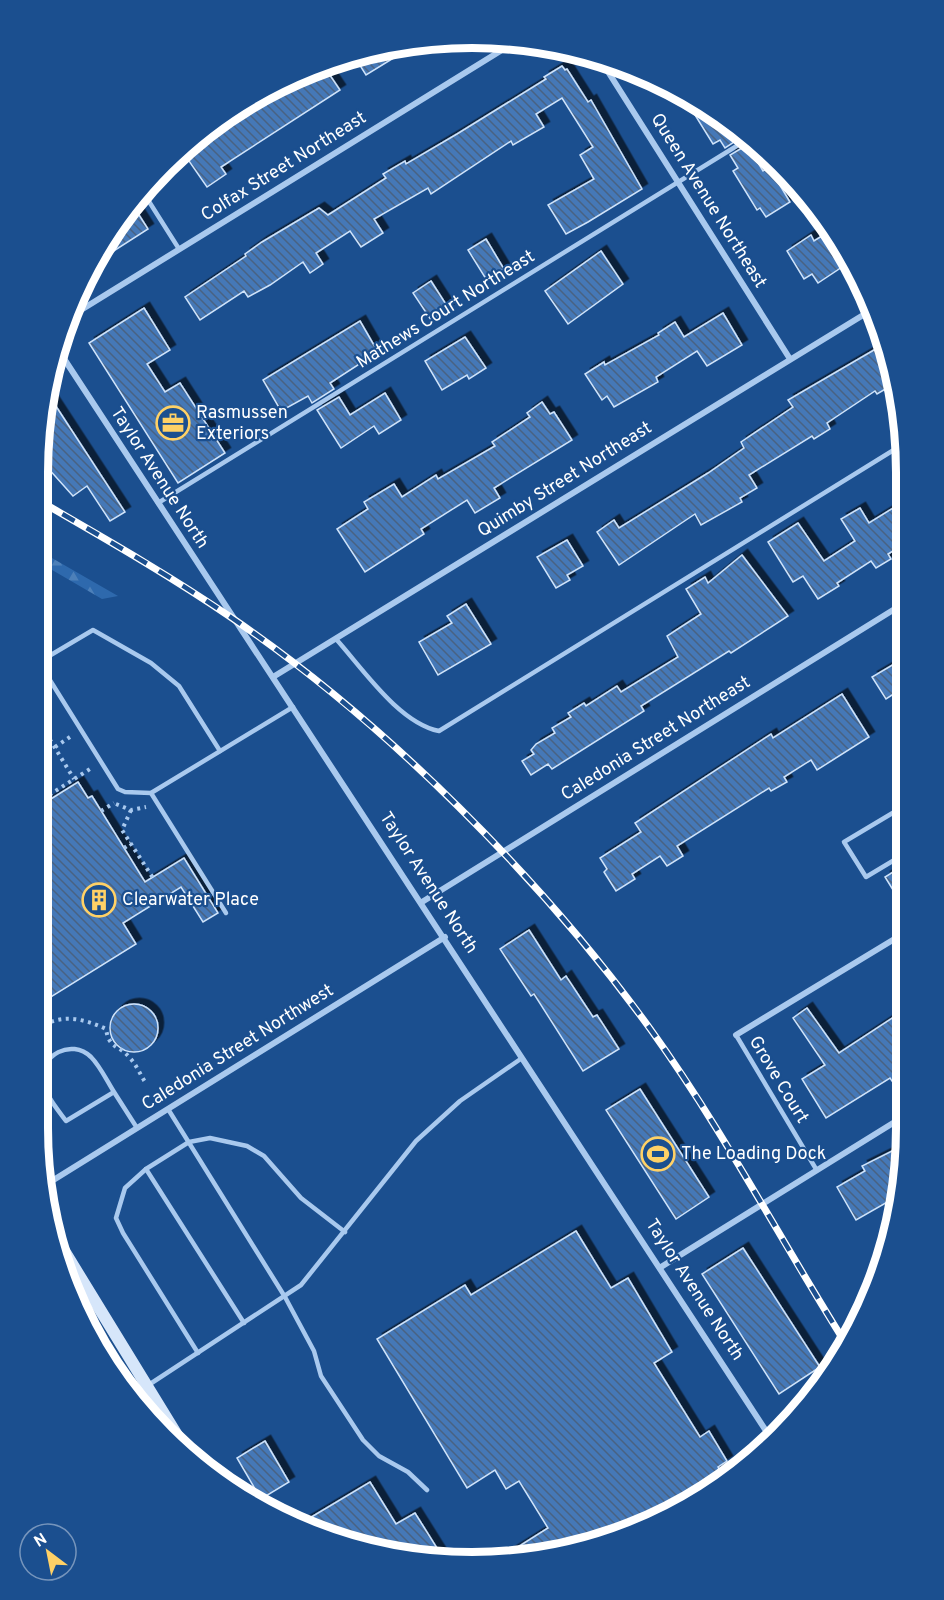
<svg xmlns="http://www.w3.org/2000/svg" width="944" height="1600" font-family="Overpass,sans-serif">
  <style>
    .forest { fill: url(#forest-firs) }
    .building { fill: url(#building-back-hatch); stroke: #cfe3fa; stroke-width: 1.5; filter: url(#shadow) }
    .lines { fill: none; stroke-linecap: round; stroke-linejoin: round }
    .path { stroke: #a9c9ee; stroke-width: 4; stroke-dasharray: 3 4.5; stroke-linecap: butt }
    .lane { stroke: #a9c9ee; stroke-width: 4.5 }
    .street { stroke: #a9c9ee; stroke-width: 6 }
    .secondary { stroke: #d6e6fa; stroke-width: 12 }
    .rail-casing { stroke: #fff; stroke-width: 7 }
    .rail { stroke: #1b4f8f; stroke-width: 4.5; stroke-dasharray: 14; stroke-linecap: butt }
    .labels { text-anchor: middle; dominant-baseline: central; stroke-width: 4.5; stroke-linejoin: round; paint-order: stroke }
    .street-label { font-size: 18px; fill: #fff; stroke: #1b4f8f }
    .poi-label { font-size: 18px; fill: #fff; stroke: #1b4f8f; text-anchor: start }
    .rim { fill: none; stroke: #fff; stroke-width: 8 }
  </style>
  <defs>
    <pattern id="forest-firs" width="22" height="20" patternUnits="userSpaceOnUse" patternTransform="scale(1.5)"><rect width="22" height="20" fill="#2e69ad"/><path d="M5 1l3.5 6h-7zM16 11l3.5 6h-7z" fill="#4d80b9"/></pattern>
    <pattern id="building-back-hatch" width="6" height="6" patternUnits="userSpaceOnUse" patternTransform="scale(1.5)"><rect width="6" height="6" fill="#4478b7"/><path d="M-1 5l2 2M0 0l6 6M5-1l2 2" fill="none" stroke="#486282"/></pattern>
    <filter id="shadow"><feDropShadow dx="5.5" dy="-5.5" stdDeviation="0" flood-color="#0009"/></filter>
  </defs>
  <rect width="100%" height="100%" fill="#1b4f8f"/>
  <path class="forest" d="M38 550 118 596 102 599 47 567 38 566Z"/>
  <g class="building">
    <path d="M418 43 366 75 354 56 387 46Z"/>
    <path d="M323 65 340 90 221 167 226 174 207 187 182 151 231 110 305 71Z"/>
    <path d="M562 66 565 70 567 69 588 102 591 100 642 189 588 222 566 234 548 205 594 179 580 155 593 147 562 98 536 114 544 127 513 145 511 141 431 194 428 188 374 219 383 233 361 247 350 231 316 253 323 264 310 273 303 262 270 285 248 297 244 291 200 320 185 297 246 256 245 254 262 242 319 208 328 215 386 178 383 174 405 161 406 164 457 134 546 79 544 77Z"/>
    <path d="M682 94 713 111 742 137 725 148 720 140 713 144Z"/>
    <path d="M747 145 763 171 769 167 790 202 766 217 760 208 757 210 733 171 738 168 730 155Z"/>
    <path d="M132 204 148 229 95 263 111 231Z"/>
    <path d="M830 231 851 261 818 283 812 274 804 279 787 251 811 235 814 241Z"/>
    <path d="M486 239 504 269 486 279 468 250Z"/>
    <path d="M601 251 623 284 568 324 545 291Z"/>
    <path d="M431 281 449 309 431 320 413 293Z"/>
    <path d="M144 308 170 350 147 364 165 392 180 383 225 453 178 483 89 343Z"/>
    <path d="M723 313 742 345 707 366 697 351 656 377 658 382 614 407 607 396 602 400 585 374 604 362 605 365 659 335 658 333 675 322 684 337Z"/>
    <path d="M360 321 378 352 330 383 334 389 312 403 308 396 281 411 263 380Z"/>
    <path d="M465 337 486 368 469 379 467 375 442 390 425 361Z"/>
    <path d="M886 343 894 384 877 394 875 391 827 423 830 429 814 439 812 436 749 475 757 488 740 498 742 502 701 525 695 514 619 565 597 532 614 520 619 528 708 473 744 448 741 442 793 407 788 400Z"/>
    <path d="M385 393 401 420 379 434 374 426 341 448 317 410 339 397 350 415Z"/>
    <path d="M48 394 125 512 110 521 87 486 73 496 38 457Z"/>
    <path d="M542 402 550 414 554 412 572 440 494 488 500 498 475 513 467 500 421 529 424 534 365 572 337 529 368 509 364 502 394 484 402 497 436 475 438 479 495 446 492 442 530 417 527 413Z"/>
    <path d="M906 500V543L888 554 891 559 876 568 871 561 837 583 839 586 818 599 803 576 793 582 768 542 798 523 824 561 855 541 841 519 860 508 869 523Z"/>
    <path d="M567 540 583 566 567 575 570 580 556 588 537 557Z"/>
    <path d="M742 555 788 616 731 653 729 651 641 706 644 711 552 769 548 764 531 775 522 761 534 754 531 750 536 744 555 733 552 728 571 717 568 713 584 703 586 706 617 686 621 692 678 657 667 636 701 614 686 589 705 577 708 583Z"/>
    <path d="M466 604 491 644 438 675 419 642 452 623 447 616Z"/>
    <path d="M906 657V686L886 699 872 677Z"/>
    <path d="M842 694 869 737 817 770 811 760 784 777 787 782 771 791 769 788 677 846 683 856 667 866 660 856 632 874 635 879 616 891 604 872 607 869 600 858 641 832 635 823 771 734 773 738Z"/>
    <path d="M78 782 88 798 92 796 145 882 184 858 218 913 203 922 181 887 123 923 136 944 38 1005V807Z"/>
    <path d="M906 864V911L885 877Z"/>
    <path d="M529 930 561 980 566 976 593 1017 597 1015 619 1049 583 1071 534 994 531 996 500 949Z"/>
    <circle cx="134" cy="1028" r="24"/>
    <path d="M807 1008 839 1053 906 1009V1072L892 1081 890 1078 826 1118 802 1079 825 1065 793 1018Z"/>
    <path d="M640 1089 709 1197 676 1219 606 1110Z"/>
    <path d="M906 1144 898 1196 856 1220 837 1187 865 1171 862 1166Z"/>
    <path d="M576 1231 611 1288 628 1278 672 1352 654 1363 700 1437 709 1431 727 1461 718 1467 725 1479 638 1530 500 1562 499 1559 548 1528 519 1481 506 1489 495 1470 467 1488 377 1339 465 1285 471 1295Z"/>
    <path d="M743 1248 820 1367 779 1394 702 1274Z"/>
    <path d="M265 1441 289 1482 261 1499 237 1458Z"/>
    <path d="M370 1482 396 1524 415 1513 442 1556 359 1548 303 1522Z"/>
  </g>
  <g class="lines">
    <g class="path">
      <path d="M38 720 74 779"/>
      <path d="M55 747 73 735"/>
      <path d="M43 799 93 767"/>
      <path d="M116 804 131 810 146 807"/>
      <path d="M131 810 122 830 153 878"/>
      <path d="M101 811 114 803"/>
      <path d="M124 848 131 843"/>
      <path d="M38 1029C59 1013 83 1018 106 1029 109 1049 119 1045 129 1057 136 1064 140 1074 145 1082"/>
    </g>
    <g class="lane">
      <path d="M143 192 179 249"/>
      <path d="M158 503 748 139"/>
      <path d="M336 639C363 669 399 723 439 731L905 443"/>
      <path d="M38 661 118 789 125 792 151 793 293 707"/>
      <path d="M39 662 93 630 151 663 179 686 220 751"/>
      <path d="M151 793 226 913"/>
      <path d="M906 805 844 842 866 877 906 853"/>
      <path d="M736 1035 816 1169"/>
      <path d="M114 1092C107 1081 100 1066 91 1057 71 1038 40 1055 43 1081 45 1095 58 1110 66 1121L114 1092 137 1128"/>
      <path d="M168 1109 285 1297 314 1351 321 1376 363 1440 379 1456 408 1472 427 1490"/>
      <path d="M146 1169 244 1323"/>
      <path d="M79 1303 91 1298"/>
      <path d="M198 1353 123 1233 116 1218 125 1188 146 1169 189 1142 210 1138 247 1146 264 1156 301 1198 345 1232"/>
      <path d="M147 1386 301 1285 416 1141 460 1101 522 1058"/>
    </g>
    <g class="street">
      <path d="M600 59 790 359"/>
      <path d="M68 318 515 42"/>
      <path d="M57 348 770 1437"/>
      <path d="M273 677 873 309"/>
      <path d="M422 902 906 602"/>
      <path d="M736 1035 906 932"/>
      <path d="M47 1184 445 937"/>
      <path d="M661 1267 906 1115"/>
    </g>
    <path class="secondary" d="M55 1236 183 1445"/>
    <g class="rail-casing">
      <path id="rail" d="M38 500C104 538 169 575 232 618 385 722 543 880 651 1030 723 1130 780 1239 846 1344"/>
    </g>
    <use href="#rail" class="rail"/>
  </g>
  <defs>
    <g id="office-ring" transform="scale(1.725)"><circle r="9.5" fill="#1b4f8f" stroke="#ffd166" stroke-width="1.5"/><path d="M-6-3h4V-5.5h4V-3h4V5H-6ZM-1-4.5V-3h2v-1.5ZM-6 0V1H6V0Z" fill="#ffd166"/></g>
    <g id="building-ring" transform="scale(1.725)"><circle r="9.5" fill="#1b4f8f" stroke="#ffd166" stroke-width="1.5"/><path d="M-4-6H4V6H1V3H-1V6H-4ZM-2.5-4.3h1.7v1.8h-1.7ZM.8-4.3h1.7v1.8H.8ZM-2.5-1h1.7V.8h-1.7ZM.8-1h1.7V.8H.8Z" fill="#ffd166"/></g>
    <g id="stadium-ring" transform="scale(1.725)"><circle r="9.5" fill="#1b4f8f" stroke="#ffd166" stroke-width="1.5"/><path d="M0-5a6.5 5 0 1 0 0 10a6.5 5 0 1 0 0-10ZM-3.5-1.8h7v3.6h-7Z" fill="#ffd166"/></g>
  </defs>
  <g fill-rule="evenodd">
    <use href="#office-ring" x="173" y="423"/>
    <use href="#building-ring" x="99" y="900"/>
    <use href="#stadium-ring" x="658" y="1154"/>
  </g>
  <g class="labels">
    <g class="street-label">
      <text transform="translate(284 167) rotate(-32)">Colfax Street Northeast</text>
      <text transform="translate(708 201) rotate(58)">Queen Avenue Northeast</text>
      <text transform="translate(446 310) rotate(-32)">Mathews Court Northeast</text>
      <text transform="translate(159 478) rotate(57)">Taylor Avenue North</text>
      <text transform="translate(565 480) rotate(-32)">Quimby Street Northeast</text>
      <text transform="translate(656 739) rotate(-32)">Caledonia Street Northeast</text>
      <text transform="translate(428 883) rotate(57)">Taylor Avenue North</text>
      <text transform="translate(238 1048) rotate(-32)">Caledonia Street Northwest</text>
      <text transform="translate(778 1080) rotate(59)">Grove Court</text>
      <text transform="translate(694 1290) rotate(57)">Taylor Avenue North</text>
    </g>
    <g class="poi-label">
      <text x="196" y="413">Rasmussen<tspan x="196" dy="21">Exteriors</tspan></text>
      <text x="122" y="900">Clearwater Place</text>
      <text x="681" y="1154">The Loading Dock</text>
    </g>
  </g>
  <path d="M0 0H944V1600H0ZM472 48H472A424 424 0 0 1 896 472V1128A424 424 0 0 1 472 1552H472A424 424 0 0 1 48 1128V472A424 424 0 0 1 472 48Z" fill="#1b4f8f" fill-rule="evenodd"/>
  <path class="rim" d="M472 48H472A424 424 0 0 1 896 472V1128A424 424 0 0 1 472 1552H472A424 424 0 0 1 48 1128V472A424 424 0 0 1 472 48Z"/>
  <g transform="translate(48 1552) rotate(328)"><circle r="28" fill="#1b4f8f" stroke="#7695bc" stroke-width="1.5"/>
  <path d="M0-4.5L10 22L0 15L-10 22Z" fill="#ffd166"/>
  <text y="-9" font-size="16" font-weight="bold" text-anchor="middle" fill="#ffffff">N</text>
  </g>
</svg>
